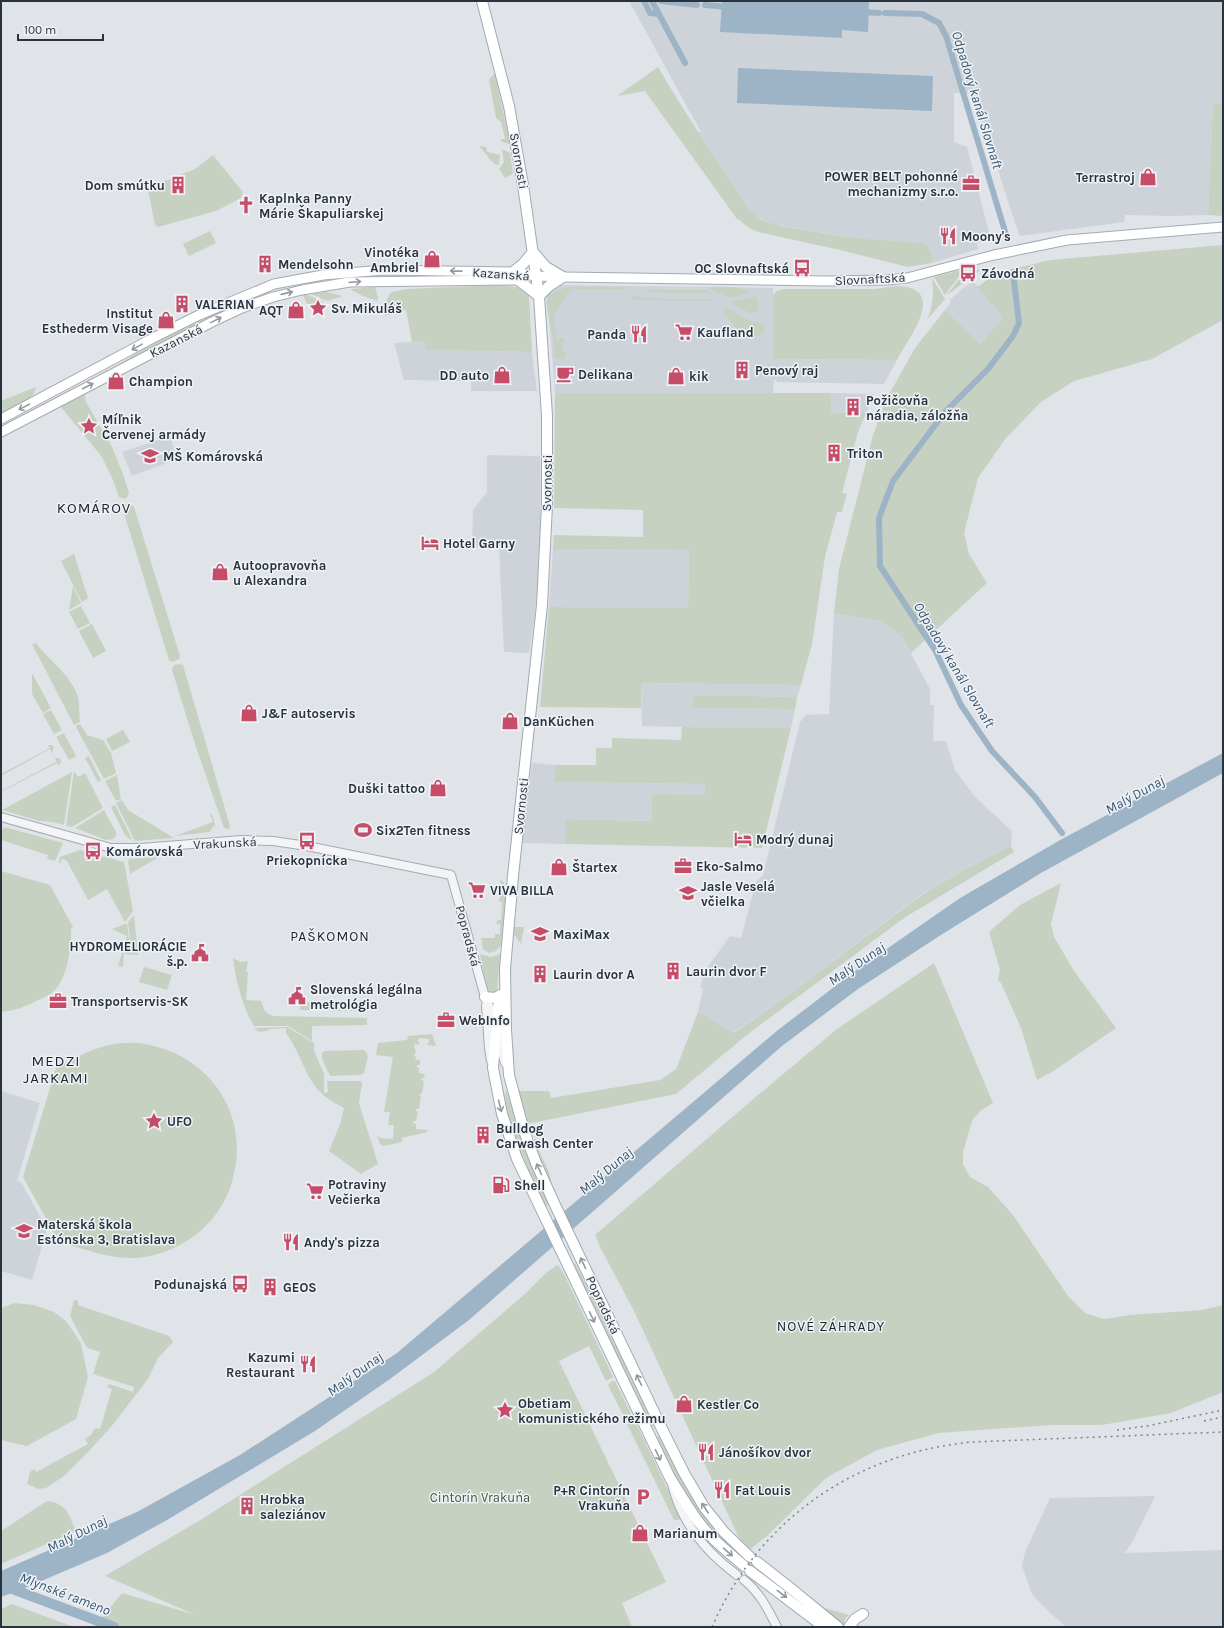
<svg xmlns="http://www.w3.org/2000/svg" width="1224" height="1628" font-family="Karla,sans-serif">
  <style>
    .built { fill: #ced3da }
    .green { fill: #c7d1c1 }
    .water { fill: #9db4c6 }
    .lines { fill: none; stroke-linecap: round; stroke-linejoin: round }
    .canal { stroke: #9db4c6; stroke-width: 6 }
    .river { stroke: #9db4c6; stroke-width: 10 }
    .tertiary-casing { stroke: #a5abb2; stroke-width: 10 }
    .secondary-casing { stroke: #a5abb2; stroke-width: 11 }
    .primary-casing { stroke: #a0a9b3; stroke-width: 12 }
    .tertiary { stroke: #f2f4f6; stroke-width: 8 }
    .secondary { stroke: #fff; stroke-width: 9 }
    .primary { stroke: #fff; stroke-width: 10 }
    .rail { stroke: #7a8491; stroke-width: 1.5; stroke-dasharray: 2 4; stroke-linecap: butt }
    .oneway { stroke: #94999e }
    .labels { text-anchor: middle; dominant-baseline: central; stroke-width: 3; stroke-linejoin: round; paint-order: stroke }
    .street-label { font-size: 13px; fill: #29333e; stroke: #eff2f6 }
    .poi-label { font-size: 13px; font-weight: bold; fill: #29333e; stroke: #eff2f6; text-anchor: start }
    .park-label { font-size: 13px; fill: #415938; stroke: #eff2f6 }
    .water-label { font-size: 14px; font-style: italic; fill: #365570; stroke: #eff2f6 }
    .neighbourhood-label { font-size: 14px; letter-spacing: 1px; fill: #1c242f; stroke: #eff2f6 }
    .quarter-label { font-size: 15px; letter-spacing: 1px; fill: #1c242f; stroke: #eff2f6 }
  </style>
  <rect width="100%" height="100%" fill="#e0e4e8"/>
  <g class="built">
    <path d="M629 1H1223V104H1213L1208 215 1172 216 1125 215 1124 222 1020 236 1011 211 974 94 954 93V142L967 147 991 240 977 243 978 249 932 263 934 260 922 243 855 238 772 224 756 216 748 209 694 132H701Z"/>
    <path d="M973 281 1003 317 981 344 945 310 951 302 950 300 962 289Z"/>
    <path d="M561 285 773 288V359L897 360 884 384 778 382 774 379 773 393H555L547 294Z"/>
    <path d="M425 341 426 350 532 352 537 391H471V381L404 380 394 343Z"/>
    <path d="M831 393 874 394 866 413H831Z"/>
    <path d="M170 436 177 459 132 476 122 452Z"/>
    <path d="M487 455 540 456 541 546 536 606 529 653 504 652 499 547H472L473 510 487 492Z"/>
    <path d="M553 549 689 550 688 608 549 607Z"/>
    <path d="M834 613 881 621 902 637 930 689V705H934L933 741H946L955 770 976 798 1012 831 1011 846 962 871 922 894 782 1000 733 1033 698 1012 703 989 700 988 704 972 730 936 741 938 756 882 763 875 800 722 806 715 829 714Z"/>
    <path d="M641 683 801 685 797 697 694 695 692 708 795 709 791 728 682 727 642 726Z"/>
    <path d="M532 763 555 765V782L705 784V795H652L653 821 567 819 566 844 522 843Z"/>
    <path d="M1 1091 40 1103 17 1181 21 1182 47 1229 32 1280 1 1271Z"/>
    <path d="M1155 1496 1134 1539 1125 1553 1223 1550V1627H1066L1042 1605 1032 1594 1022 1566 1025 1552 1050 1498Z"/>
  </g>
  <g class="green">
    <path d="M658 67 679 102 748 209 762 220 781 226 855 238 922 243 926 244 934 258 932 263 908 267 840 250 763 233C753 231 747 228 740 220L737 219 645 91 617 96Z"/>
    <path d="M495 73 510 144 502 142 500 139H505L501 122 496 118 489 80Z"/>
    <path d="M1213 103 1223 104V216L1208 215Z"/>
    <path d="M479 146 486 147 487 152 500 155 499 164 498 165 494 164Z"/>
    <path d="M502 149 510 153 513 174 505 178 499 169 504 162Z"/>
    <path d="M213 155 243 192 241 198 216 211 158 227 155 225 147 185 168 180 195 169Z"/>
    <path d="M210 231 216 243 189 256 183 244Z"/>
    <path d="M1223 245V320L1152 359 1074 381 1041 402 1006 438 978 478 964 533 969 554 987 583 911 653 902 637 881 621 834 613 839 569 873 435 887 398 915 348 945 310 981 344 1003 317 977 287 997 273 1050 260Z"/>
    <path d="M982 269 946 296 963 274 966 273 967 276 971 275 970 272Z"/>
    <path d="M957 271H963L945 295 934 277Z"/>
    <path d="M932 278 945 299 927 320C933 307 934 293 932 278Z"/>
    <path d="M292 284 272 291 66 393 121 363 145 348 215 313 256 295Z"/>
    <path d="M472 286C486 286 522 281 529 296L532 352 425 350V341L412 342 406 310 385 316C383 308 387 298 391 292L407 289Z"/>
    <path d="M896 286C949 287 910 336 897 360L773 359V295L777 291 784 289H874Z"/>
    <path d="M375 287 378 298 377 301 363 296 351 290 352 289Z"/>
    <path d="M621 287 629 289H573L570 291 556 312H554V327H555L557 333 554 336 559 340 561 337 567 343 562 342V352H566L565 357C560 359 557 360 554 356 554 348 554 341 552 333 550 321 544 304 548 292L551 294C563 283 604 288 621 287Z"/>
    <path d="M707 287C720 287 740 285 750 293L730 298Z"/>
    <path d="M638 290H706L715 295 708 293H666Z"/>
    <path d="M326 292 343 296 327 301 311 294Z"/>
    <path d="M303 295H307L324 302 308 307Z"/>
    <path d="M754 295C759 301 761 308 755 313H750L729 302 750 298Z"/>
    <path d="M632 296 666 299H706L713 301 632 300Z"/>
    <path d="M725 307 750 321 761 323 765 329 763 333 756 336H733H738L739 329H737L724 314Z"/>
    <path d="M36 387C35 401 12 407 1 413V401Z"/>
    <path d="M555 393H831V413H866L858 432 842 493 847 494 842 512H837L825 557 812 644 801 685 641 683V708L540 707 549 607 688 608 689 550 553 549 554 535 643 537V510L554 508Z"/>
    <path d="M85 394 86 402 112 447 123 474 129 493 128 496 125 499 119 497 113 480 102 457 60 406Z"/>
    <path d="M126 504H130L134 507 180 656 179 659 172 662 169 660 123 510Z"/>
    <path d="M74 554 88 598 82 602 61 561Z"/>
    <path d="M73 586 81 603 69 610Z"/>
    <path d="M81 606 90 623 78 629 69 612Z"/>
    <path d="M92 624 106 651 93 658 79 631Z"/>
    <path d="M36 643C49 661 68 672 77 694 80 702 79 713 80 722L74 725 32 644Z"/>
    <path d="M180 664 183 665 230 826 229 829 224 828 196 747 172 670 174 665Z"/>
    <path d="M32 673 51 708 43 713 32 694Z"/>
    <path d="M693 695 797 697 795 709 692 708Z"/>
    <path d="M51 710 62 730 54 734 43 714Z"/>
    <path d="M80 724 87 735 103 740 111 753 116 773 104 779 76 727 77 725Z"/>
    <path d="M682 727 791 728 762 848 566 844V819L652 821V794L705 795V784L555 782V765H596V748H612V738L681 740Z"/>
    <path d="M123 730 130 742 112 751 106 739Z"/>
    <path d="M64 733 76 756 69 760 56 737Z"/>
    <path d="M48 745H52L54 747 52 753 50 749 1 776V774L50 748Z"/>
    <path d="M89 756 101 780 98 782 85 758Z"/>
    <path d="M55 758H59L61 761 59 766 57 763 1 792V791L56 762Z"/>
    <path d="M74 771 78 777 85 773 103 808 72 827 66 826Z"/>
    <path d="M72 772 64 825 52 822 39 821 2 810Z"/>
    <path d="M117 775 121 799 116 801 105 781Z"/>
    <path d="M122 800 128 810 133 813 174 838 135 841 116 803Z"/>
    <path d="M115 805 132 839H130L125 835 111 807Z"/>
    <path d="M104 810 116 832V836L113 839 106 840 75 828Z"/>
    <path d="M210 814H212L215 825 209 832 175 836 213 822Z"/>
    <path d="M4 827 63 843 55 861 47 859 48 855 1 840V831Z"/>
    <path d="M1011 846 1014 852 904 918 748 1034 676 1094 527 1124 517 1091H549L551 1098 660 1080 676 1069 698 1012 734 1033 782 1000 923 894 962 871Z"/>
    <path d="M80 850 124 862 133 911 125 922 107 889 88 900 67 861 62 859 60 864 59 863 60 857Z"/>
    <path d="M159 857 130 874 128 862 129 859Z"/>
    <path d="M1 871 50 885 73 927 71 929C72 947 67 981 52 993 48 996 41 999 36 1001 25 1007 14 1011 1 1012Z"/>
    <path d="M501 880 504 883 506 889 501 945 496 951 489 953 483 949 481 938H495V934H500V924H496L498 920H501L502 902H499C499 893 508 889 499 881Z"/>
    <path d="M1061 883 1051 924 1054 937 1074 971 1116 1028 1052 1072 1037 1080 1021 1028 1001 983 998 980 1000 970 989 932 1020 905Z"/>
    <path d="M134 915 138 955 125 954 130 940 128 922Z"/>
    <path d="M125 924H127L129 939 124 954 123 967 118 966 127 936 112 929Z"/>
    <path d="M514 927H524L521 944 513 933Z"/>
    <path d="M480 954 491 957 500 954 497 993 490 995 487 992Z"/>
    <path d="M233 958 241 962 248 961 246 972H248L246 1000 261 1001C264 1009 264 1013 273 1016L367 1018V1025L312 1026V1041L288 1026H254C242 1005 236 982 233 958Z"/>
    <path d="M934 963 993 1103 980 1111 972 1121 963 1152V1164L970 1177 988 1187 1013 1215 1068 1296 1085 1313 1104 1319 1130 1315 1202 1310 1223 1305V1392L1171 1413 1102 1425H1051L939 1433 877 1450 826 1478 767 1536 749 1550 738 1536 634 1311 600 1247 595 1235 751 1101 837 1029Z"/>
    <path d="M144 967 172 975 167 990 139 982Z"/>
    <path d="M300 1002 329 1003V1010H302L300 1009Z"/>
    <path d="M334 1002 367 1003V1011H334L332 1010 333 1003Z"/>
    <path d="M287 1027 314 1043V1051L324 1074V1093L328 1092 327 1081H361L362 1083 359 1103 378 1164 361 1174 329 1151 340 1124 344 1108C303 1088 309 1066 286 1033V1028L271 1029 262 1032 261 1031 259 1032 254 1028Z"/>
    <path d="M432 1034 436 1046 427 1045 429 1042V1039L419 1038 418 1041 420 1045 415 1044 414 1047 416 1051 414 1056H416L415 1060H420V1065H417V1067L419 1068V1073L425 1074 424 1078H422L421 1080 424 1081 422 1093 419 1095 421 1097 419 1109H416V1111L418 1112 416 1121H414L413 1123 416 1124V1129L428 1130 427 1132 402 1138V1142L383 1146 380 1144 377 1136 380 1137V1138L393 1139 394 1125H388L390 1112H384L393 1057 376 1055 378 1043 407 1040 408 1036Z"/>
    <path d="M121 1043C129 1043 138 1042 145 1044 211 1055 252 1118 232 1182 225 1206 209 1227 187 1241 172 1250 154 1257 136 1258 110 1259 84 1249 59 1242L23 1177 56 1068C76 1057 98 1045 121 1043Z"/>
    <path d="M363 1050 366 1052 368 1056 364 1073 360 1075 330 1076 322 1059V1053L325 1051Z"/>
    <path d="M505 1091 507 1093 525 1150 548 1203 547 1207 543 1203 527 1168 506 1107Z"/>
    <path d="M532 1139 534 1140 549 1172 552 1186Z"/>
    <path d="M575 1263 655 1425 651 1427 572 1266Z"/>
    <path d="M557 1265 559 1266 564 1274 613 1377 606 1381 589 1346 559 1361 666 1582 622 1603 632 1627H94L122 1593 196 1615 105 1576 202 1519 434 1372 526 1293 547 1272Z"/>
    <path d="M74 1300 78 1301V1305L169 1336 173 1342 158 1358 148 1379 111 1427 87 1453 64 1476 46 1488 39 1489 27 1484 30 1472 34 1469 36 1472 88 1444 85 1439 91 1435 95 1428 100 1429 112 1389 107 1387 109 1384 133 1392 134 1387 93 1374 100 1352 87 1348 70 1316Z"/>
    <path d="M15 1303 34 1305 54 1312 66 1321 81 1343 88 1377 76 1419 27 1446 1 1440V1308Z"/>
    <path d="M612 1381H615L631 1414 624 1417 608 1385Z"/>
    <path d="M630 1421H635L681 1517 679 1520H674L627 1424Z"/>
    <path d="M662 1435C677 1466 690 1498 712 1525 740 1559 777 1580 810 1607 818 1613 826 1620 833 1627H829C779 1589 722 1554 688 1500 676 1480 666 1458 655 1438Z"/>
    <path d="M47 1501C68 1504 68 1514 76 1531L1 1564V1531Z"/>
    <path d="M12 1604 74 1627H1V1609Z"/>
    <path d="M821 1607 849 1615 845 1619V1627Z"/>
  </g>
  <g class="water">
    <path d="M722 1H869L868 32 842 30V38L720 32Z"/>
    <path d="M738 68 933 76 932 111 737 103Z"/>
    <path d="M1223 753V773L1041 873 944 933 858 989 782 1046 469 1320 390 1379 315 1431 167 1520 107 1553 18 1591 1 1597V1571L137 1512 240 1455 397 1353 778 1030 855 971 960 898 1062 839Z"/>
  </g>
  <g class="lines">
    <g class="canal">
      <path d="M644 1 650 13 659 14"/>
      <path d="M652 1 685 63"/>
      <path d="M661 1 697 5"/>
      <path d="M705 5 729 7"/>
      <path d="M862 12 879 13"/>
      <path d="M885 13 922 14 939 23 946 36 1007 238"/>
      <path d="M1013 272 1019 323 1013 336 988 369 945 412 893 481 879 518 880 566 935 650 961 705 992 751 1035 797 1062 833"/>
    </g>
    <path class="river" d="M7 1587 114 1627"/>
    <g class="tertiary-casing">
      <g id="tertiary">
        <path d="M1 817 111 848H141L242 840 273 841 307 846 451 875 485 997 491 1010 505 1063"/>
        <path d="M486 1005 489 1048 491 1061"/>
        <path d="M672 1484C681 1522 706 1552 737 1575"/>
        <path d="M744 1580C760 1593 768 1609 777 1627"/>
      </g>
    </g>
    <g class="secondary-casing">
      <g id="secondary">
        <path d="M1 419 153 338 199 315 274 284 323 275 384 270 513 272 536 276 563 277 826 281 887 280 907 278 994 255 1067 240 1223 227"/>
        <path d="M1 432 212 322 242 308 273 297 302 290 350 282 518 280 525 279"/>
      </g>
    </g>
    <g class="primary-casing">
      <g id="primary">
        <path d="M482 1 509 106 523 185 539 296 547 416V505L542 605 513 876 505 969 506 1030 509 1075 524 1131 536 1163 555 1205 663 1431 684 1473 704 1507 724 1532 750 1557"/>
        <path d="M533 252 546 267 563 277 549 286 539 296"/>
        <path d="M513 272 523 264 533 252"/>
        <path d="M518 280 539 296"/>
        <path d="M485 997 496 998 500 995"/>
        <path d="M499 1000 493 1068 502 1114 517 1159 670 1478C679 1492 687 1506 697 1520 710 1538 727 1551 744 1566"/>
        <path d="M757 1562 789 1587 838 1627"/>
        <path d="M750 1571 824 1627"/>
        <path d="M849 1627 855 1619 863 1614"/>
      </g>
    </g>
    <use href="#tertiary" class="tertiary"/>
    <use href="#secondary" class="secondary"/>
    <use href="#primary" class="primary"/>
    <g class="rail">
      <path d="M1204 1421 1223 1417"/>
      <path d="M1117 1430 1147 1426 1223 1410"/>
      <path d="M712 1627C759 1519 856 1453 972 1442L1223 1432"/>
    </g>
  </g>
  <defs><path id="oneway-shaft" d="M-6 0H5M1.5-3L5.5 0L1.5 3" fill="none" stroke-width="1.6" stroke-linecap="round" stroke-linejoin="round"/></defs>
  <g class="oneway">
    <use href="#oneway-shaft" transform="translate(456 271) rotate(-179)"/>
    <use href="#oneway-shaft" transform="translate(355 282) rotate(-5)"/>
    <use href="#oneway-shaft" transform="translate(287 293) rotate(-13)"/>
    <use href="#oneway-shaft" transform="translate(216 320) rotate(-26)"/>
    <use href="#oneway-shaft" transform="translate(137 347) rotate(151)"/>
    <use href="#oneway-shaft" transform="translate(88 386) rotate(-27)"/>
    <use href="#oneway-shaft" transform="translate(24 407) rotate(152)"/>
    <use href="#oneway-shaft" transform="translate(500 1106) rotate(76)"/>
    <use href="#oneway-shaft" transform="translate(539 1169) rotate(-114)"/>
    <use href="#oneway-shaft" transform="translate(583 1263) rotate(-115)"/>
    <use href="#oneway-shaft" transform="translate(592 1317) rotate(64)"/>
    <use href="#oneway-shaft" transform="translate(639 1380) rotate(-116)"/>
    <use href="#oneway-shaft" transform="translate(658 1455) rotate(64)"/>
    <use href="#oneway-shaft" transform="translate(705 1508) rotate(-123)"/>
    <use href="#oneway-shaft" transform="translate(728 1552) rotate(41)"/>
    <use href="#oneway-shaft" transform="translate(782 1594) rotate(37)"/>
  </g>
  <defs>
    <g id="shop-bare" transform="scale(1.38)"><path d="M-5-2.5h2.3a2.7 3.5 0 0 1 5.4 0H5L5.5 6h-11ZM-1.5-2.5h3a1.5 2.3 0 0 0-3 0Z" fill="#c64c68" stroke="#eff2f6" stroke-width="2.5" paint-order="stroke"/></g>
    <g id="office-bare" transform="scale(1.38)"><path d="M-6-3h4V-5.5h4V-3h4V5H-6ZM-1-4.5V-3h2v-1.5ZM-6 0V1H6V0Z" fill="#c64c68" stroke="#eff2f6" stroke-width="2.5" paint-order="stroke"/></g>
    <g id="building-bare" transform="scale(1.38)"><path d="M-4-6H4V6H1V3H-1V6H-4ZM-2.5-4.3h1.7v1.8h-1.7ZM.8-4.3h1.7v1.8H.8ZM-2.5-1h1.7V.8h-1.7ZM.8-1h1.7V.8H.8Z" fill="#c64c68" stroke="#eff2f6" stroke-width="2.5" paint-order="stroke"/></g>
    <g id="church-bare" transform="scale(1.38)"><path d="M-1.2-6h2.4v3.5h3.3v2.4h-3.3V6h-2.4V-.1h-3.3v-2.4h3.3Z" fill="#c64c68" stroke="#eff2f6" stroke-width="2.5" paint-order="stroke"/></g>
    <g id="restaurant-bare" transform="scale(1.38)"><path d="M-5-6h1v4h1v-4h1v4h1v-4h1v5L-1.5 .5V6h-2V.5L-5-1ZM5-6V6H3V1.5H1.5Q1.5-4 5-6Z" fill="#c64c68" stroke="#eff2f6" stroke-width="2.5" paint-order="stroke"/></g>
    <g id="bus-bare" transform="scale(1.38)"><path d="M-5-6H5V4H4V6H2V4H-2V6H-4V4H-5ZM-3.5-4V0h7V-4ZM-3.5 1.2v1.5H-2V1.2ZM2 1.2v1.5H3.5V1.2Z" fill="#c64c68" stroke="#eff2f6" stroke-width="2.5" paint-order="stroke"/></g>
    <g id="sight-bare" transform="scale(1.38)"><path d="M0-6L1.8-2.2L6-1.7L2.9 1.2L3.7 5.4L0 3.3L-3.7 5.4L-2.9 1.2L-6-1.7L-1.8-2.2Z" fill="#c64c68" stroke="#eff2f6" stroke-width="2.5" paint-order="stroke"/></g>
    <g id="supermarket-bare" transform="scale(1.38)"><path d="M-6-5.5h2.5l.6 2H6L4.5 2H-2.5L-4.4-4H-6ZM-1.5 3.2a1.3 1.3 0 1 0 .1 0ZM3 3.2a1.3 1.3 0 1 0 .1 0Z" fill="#c64c68" stroke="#eff2f6" stroke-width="2.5" paint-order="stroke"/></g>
    <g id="cafe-bare" transform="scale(1.38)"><path d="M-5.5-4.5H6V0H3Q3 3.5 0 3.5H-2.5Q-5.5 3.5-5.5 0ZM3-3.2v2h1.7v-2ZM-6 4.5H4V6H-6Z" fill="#c64c68" stroke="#eff2f6" stroke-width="2.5" paint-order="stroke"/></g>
    <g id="school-bare" transform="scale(1.38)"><path d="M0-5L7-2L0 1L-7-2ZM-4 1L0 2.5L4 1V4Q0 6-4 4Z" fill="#c64c68" stroke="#eff2f6" stroke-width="2.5" paint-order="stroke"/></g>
    <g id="hotel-bare" transform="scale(1.38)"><path d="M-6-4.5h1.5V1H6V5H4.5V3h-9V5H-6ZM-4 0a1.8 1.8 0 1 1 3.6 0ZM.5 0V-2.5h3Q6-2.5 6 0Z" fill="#c64c68" stroke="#eff2f6" stroke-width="2.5" paint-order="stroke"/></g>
    <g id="stadium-bare" transform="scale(1.38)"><path d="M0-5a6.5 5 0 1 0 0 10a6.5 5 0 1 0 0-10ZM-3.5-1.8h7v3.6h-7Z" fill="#c64c68" stroke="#eff2f6" stroke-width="2.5" paint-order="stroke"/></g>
    <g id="civic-bare" transform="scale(1.38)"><path d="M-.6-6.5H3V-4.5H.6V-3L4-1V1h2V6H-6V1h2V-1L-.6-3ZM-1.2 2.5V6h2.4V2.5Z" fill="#c64c68" stroke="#eff2f6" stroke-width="2.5" paint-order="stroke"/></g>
    <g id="fuel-bare" transform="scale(1.38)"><path d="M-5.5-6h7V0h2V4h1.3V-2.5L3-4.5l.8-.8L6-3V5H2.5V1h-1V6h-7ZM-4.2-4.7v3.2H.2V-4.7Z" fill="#c64c68" stroke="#eff2f6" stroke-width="2.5" paint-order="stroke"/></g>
    <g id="parking-bare" transform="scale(1.38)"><path d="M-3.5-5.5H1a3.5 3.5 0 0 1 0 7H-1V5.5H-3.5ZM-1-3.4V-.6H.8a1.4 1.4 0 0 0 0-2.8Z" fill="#c64c68" stroke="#eff2f6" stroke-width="2.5" paint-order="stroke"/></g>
  </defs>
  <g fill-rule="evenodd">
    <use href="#shop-bare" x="1148" y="177"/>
    <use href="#office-bare" x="971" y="183"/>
    <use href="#building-bare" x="178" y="185"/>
    <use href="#church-bare" x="246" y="205"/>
    <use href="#restaurant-bare" x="948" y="236"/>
    <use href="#shop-bare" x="432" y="259"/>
    <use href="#building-bare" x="265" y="264"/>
    <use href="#bus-bare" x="802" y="268"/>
    <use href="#bus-bare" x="968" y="273"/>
    <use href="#building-bare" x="182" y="304"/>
    <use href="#sight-bare" x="318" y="308"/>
    <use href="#shop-bare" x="296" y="310"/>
    <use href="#shop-bare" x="166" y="320"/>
    <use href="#supermarket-bare" x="684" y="332"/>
    <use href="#restaurant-bare" x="639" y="334"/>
    <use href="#building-bare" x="742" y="370"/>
    <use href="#cafe-bare" x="565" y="374"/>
    <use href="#shop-bare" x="502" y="375"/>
    <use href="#shop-bare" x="676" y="376"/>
    <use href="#shop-bare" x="116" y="381"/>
    <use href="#building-bare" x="853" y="407"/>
    <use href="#sight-bare" x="89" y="426"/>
    <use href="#building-bare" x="834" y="453"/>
    <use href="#school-bare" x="150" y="456"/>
    <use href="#hotel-bare" x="430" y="543"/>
    <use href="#shop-bare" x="220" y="572"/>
    <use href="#shop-bare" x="249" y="713"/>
    <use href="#shop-bare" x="510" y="721"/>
    <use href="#shop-bare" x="438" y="788"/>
    <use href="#stadium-bare" x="363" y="830"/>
    <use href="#hotel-bare" x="743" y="839"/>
    <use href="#bus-bare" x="307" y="841"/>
    <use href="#bus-bare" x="93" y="851"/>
    <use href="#office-bare" x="683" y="866"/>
    <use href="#shop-bare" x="559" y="867"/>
    <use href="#supermarket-bare" x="477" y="890"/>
    <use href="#school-bare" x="688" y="893"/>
    <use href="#school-bare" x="540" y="934"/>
    <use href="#civic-bare" x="200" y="953"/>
    <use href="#building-bare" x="673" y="971"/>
    <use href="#building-bare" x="540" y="974"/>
    <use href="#civic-bare" x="297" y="996"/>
    <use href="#office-bare" x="58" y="1001"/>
    <use href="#office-bare" x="446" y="1020"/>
    <use href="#sight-bare" x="154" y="1121"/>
    <use href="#building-bare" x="483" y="1135"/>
    <use href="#fuel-bare" x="501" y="1185"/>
    <use href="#supermarket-bare" x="315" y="1191"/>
    <use href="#school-bare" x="24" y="1231"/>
    <use href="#restaurant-bare" x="291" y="1242"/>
    <use href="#bus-bare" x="240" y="1284"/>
    <use href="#building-bare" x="270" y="1287"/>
    <use href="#restaurant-bare" x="308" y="1364"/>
    <use href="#shop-bare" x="684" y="1404"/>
    <use href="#sight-bare" x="505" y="1410"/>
    <use href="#restaurant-bare" x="706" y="1452"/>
    <use href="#restaurant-bare" x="722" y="1490"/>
    <use href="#parking-bare" x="643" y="1497"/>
    <use href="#building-bare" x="247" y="1506"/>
    <use href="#shop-bare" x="640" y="1533"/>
  </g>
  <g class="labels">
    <g class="street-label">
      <text transform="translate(519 161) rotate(80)">Svornosti</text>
      <text transform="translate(501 274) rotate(4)">Kazanská</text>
      <text transform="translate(870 279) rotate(-3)">Slovnaftská</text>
      <text transform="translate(176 341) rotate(-27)">Kazanská</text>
      <text transform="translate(547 483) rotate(-89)">Svornosti</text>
      <text transform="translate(521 806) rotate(-84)">Svornosti</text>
      <text transform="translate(225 843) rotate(-3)">Vrakunská</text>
      <text transform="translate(468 936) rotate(75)">Popradská</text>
      <text transform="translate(603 1305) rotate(65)">Popradská</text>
    </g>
    <g class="poi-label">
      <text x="958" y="176" text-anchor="end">POWER BELT pohonné<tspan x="958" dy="15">mechanizmy s.r.o.</tspan></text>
      <text x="1135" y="177" text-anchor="end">Terrastroj</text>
      <text x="165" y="185" text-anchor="end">Dom smútku</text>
      <text x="259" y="198">Kaplnka Panny<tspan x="259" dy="15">Márie Škapuliarskej</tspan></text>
      <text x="961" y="236">Moony's</text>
      <text x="419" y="252" text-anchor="end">Vinotéka<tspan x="419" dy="15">Ambriel</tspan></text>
      <text x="278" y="264">Mendelsohn</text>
      <text x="789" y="268" text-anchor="end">OC Slovnaftská</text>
      <text x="981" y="273">Závodná</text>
      <text x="195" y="304">VALERIAN</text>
      <text x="331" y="308">Sv. Mikuláš</text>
      <text x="283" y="310" text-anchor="end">AQT</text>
      <text x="153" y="313" text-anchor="end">Institut<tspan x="153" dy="15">Esthederm Visage</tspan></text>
      <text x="697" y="332">Kaufland</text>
      <text x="626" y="334" text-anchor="end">Panda</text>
      <text x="755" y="370">Penový raj</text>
      <text x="578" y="374">Delikana</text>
      <text x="489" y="375" text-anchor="end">DD auto</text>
      <text x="689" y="376">kik</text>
      <text x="129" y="381">Champion</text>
      <text x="866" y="400">Požičovňa<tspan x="866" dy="15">náradia, záložňa</tspan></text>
      <text x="102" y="419">Míľnik<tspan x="102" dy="15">Červenej armády</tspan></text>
      <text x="847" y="453">Triton</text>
      <text x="163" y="456">MŠ Komárovská</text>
      <text x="443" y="543">Hotel Garny</text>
      <text x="233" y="565">Autoopravovňa<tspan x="233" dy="15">u Alexandra</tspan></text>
      <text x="262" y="713">J&amp;F autoservis</text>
      <text x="523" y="721">DanKüchen</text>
      <text x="425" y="788" text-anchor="end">Duški tattoo</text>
      <text x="376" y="830">Six2Ten fitness</text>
      <text x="756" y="839">Modrý dunaj</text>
      <text x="106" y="851">Komárovská</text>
      <text x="307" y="860" text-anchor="middle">Priekopnícka</text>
      <text x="696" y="866">Eko-Salmo</text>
      <text x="572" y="867">Štartex</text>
      <text x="701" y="886">Jasle Veselá<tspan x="701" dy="15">včielka</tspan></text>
      <text x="490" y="890">VIVA BILLA</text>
      <text x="553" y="934">MaxiMax</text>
      <text x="187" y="946" text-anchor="end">HYDROMELIORÁCIE<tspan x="187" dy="15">š.p.</tspan></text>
      <text x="686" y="971">Laurin dvor F</text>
      <text x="553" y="974">Laurin dvor A</text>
      <text x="310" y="989">Slovenská legálna<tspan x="310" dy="15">metrológia</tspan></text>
      <text x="71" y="1001">Transportservis-SK</text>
      <text x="459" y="1020">WebInfo</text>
      <text x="167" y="1121">UFO</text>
      <text x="496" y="1128">Bulldog<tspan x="496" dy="15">Carwash Center</tspan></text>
      <text x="328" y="1184">Potraviny<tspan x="328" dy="15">Večierka</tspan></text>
      <text x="514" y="1185">Shell</text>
      <text x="37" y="1224">Materská škola<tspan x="37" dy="15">Estónska 3, Bratislava</tspan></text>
      <text x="304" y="1242">Andy's pizza</text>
      <text x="227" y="1284" text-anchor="end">Podunajská</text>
      <text x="283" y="1287">GEOS</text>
      <text x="295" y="1357" text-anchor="end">Kazumi<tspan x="295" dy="15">Restaurant</tspan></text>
      <text x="518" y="1403">Obetiam<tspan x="518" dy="15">komunistického režimu</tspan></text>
      <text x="697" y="1404">Kestler Co</text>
      <text x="719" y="1452">Jánošíkov dvor</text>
      <text x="630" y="1490" text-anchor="end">P+R Cintorín<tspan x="630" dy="15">Vrakuňa</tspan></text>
      <text x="735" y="1490">Fat Louis</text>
      <text x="260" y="1499">Hrobka<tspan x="260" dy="15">saleziánov</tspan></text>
      <text x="653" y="1533">Marianum</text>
    </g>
    <g class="park-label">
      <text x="480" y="1497">Cintorín Vrakuňa</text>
    </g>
    <g class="water-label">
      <text transform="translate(977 100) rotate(73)">Odpadový kanál Slovnaft</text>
      <text transform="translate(954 665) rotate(59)">Odpadový kanál Slovnaft</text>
      <text transform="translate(1135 795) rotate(-29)">Malý Dunaj</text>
      <text transform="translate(857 964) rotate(-34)">Malý Dunaj</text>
      <text transform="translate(606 1171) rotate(-40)">Malý Dunaj</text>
      <text transform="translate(355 1374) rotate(-36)">Malý Dunaj</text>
      <text transform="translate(77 1534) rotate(-27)">Malý Dunaj</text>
      <text transform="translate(65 1594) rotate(21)">Mlynské rameno</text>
    </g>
    <g class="neighbourhood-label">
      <text x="330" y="936">PAŠKOMON</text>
      <text x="831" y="1326">NOVÉ ZÁHRADY</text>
    </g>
    <g class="quarter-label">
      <text x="94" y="508">KOMÁROV</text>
      <text x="56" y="1061">MEDZI<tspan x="56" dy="17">JARKAMI</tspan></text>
    </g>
  </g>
  <rect width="1224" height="1628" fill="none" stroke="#29333e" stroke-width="4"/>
  <path d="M18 34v6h85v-6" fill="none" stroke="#29333e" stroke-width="2"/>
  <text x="24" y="34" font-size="12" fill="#29333e" stroke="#eff2f6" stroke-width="3" paint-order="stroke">100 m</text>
</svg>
